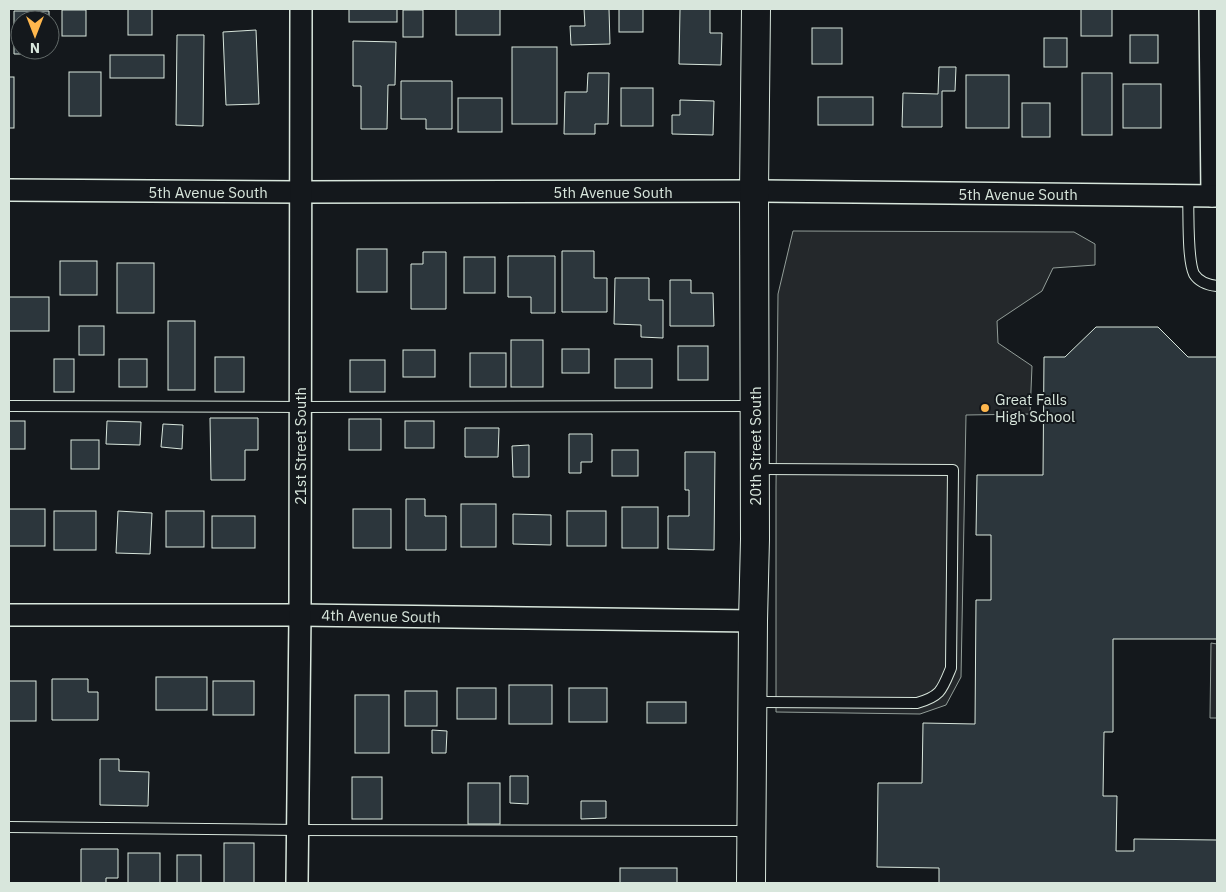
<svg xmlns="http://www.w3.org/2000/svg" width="1226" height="892" font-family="'IBM Plex Sans',sans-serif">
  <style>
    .parking { fill: #24282b; stroke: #939e99 }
    .building { fill: #2c363c; stroke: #d8e6dc }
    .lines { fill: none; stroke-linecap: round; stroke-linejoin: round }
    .lane-casing { stroke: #d8e6dc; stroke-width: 12 }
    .street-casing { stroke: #d8e6dc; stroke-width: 24 }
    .secondary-casing { stroke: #d8e6dc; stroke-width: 30 }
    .lane { stroke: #14181c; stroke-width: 10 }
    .street { stroke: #14181c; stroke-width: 21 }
    .secondary { stroke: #14181c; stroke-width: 28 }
    .poi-dot { fill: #ffb74d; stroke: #14181c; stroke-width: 2 }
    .labels { text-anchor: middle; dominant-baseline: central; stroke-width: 4; stroke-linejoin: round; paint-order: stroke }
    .street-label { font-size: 15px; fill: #d8e6dc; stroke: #14181c }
    .poi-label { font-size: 15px; fill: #d8e6dc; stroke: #14181c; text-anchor: start }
  </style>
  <rect width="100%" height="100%" fill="#14181c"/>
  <g class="parking">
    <path d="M793 231 1074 232 1095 244V265L1053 268 1042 291 997 321 998 343 1032 366 1030 414 966 415 961 677 946 705 920 714 776 712V487L778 294Z"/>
    <path d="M1211 643 1217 644V718H1210Z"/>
  </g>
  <g class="building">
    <rect x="128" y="9" width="24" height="26"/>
    <rect x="349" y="9" width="48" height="13"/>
    <rect x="456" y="9" width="44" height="26"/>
    <path d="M584 9H609L610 44 571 45 570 26H585Z"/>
    <rect x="619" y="9" width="24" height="23"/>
    <path d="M680 9H710V33H722L721 65 679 64Z"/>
    <rect x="1081" y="9" width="31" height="27"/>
    <rect x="62" y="10" width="24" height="26"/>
    <rect x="403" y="10" width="20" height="27"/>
    <path d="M14 11H49V20H20V50H49V54H14Z"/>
    <rect x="812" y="28" width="30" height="36"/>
    <path d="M256 30 259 104 226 105 223 32Z"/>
    <path d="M177 35H204L203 126 176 125Z"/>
    <rect x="1130" y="35" width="28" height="28"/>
    <rect x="1044" y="38" width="23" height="29"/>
    <path d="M353 41 396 42 395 85H388L387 129H361V86H353Z"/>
    <rect x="512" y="47" width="45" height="77"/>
    <rect x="110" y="55" width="54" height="23"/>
    <path d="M939 67H956L955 91H942V127H902L903 93 938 94Z"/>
    <rect x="69" y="72" width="32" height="44"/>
    <path d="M588 73H609L608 124H595V134H564L565 92H587Z"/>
    <rect x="1082" y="73" width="30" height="62"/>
    <rect x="966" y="75" width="43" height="53"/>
    <rect x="9" y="77" width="5" height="51"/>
    <path d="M401 81H452V129H426V119H401Z"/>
    <rect x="1123" y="84" width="38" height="44"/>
    <rect x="621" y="88" width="32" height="38"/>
    <rect x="818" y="97" width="55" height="28"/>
    <rect x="458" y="98" width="44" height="34"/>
    <path d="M680 100 714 101 713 135 672 134V115H680Z"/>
    <rect x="1022" y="103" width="28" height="34"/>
    <rect x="357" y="249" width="30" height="43"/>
    <path d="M562 251H594V278H607V312H562Z"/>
    <path d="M423 252H446V309H411V264H423Z"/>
    <path d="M508 256H555V313H531V297H508Z"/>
    <rect x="464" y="257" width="31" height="36"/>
    <rect x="60" y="261" width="37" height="34"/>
    <rect x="117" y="263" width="37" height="50"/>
    <path d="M615 278H649V300H663V338L641 337V325L614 324Z"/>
    <path d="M670 280H691V293H713L714 326H670Z"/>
    <rect x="9" y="297" width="40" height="34"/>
    <rect x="168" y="321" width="27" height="69"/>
    <rect x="79" y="326" width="25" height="29"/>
    <path d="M1096 327H1158L1188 357H1217V639H1113V732H1104L1103 796H1117L1116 851H1134V839L1217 840V883H939V868L877 867 878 783H922L923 723 975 724 976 600H991V535H976L977 475H1043L1044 357H1065Z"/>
    <rect x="511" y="340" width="32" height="47"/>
    <rect x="678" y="346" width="30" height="34"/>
    <rect x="562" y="349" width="27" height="24"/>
    <rect x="403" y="350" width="32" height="27"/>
    <rect x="470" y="353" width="36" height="34"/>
    <rect x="215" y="357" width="29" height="35"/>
    <rect x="54" y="359" width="20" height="33"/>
    <rect x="119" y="359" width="28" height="28"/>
    <rect x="615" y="359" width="37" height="29"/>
    <rect x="350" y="360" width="35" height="32"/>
    <path d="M210 418H258V450H245V480H211Z"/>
    <rect x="349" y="419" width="32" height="31"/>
    <rect x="9" y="421" width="16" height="28"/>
    <path d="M107 421 141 422 140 445 106 444Z"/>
    <rect x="405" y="421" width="29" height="27"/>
    <path d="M163 424 183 425 182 449 161 447Z"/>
    <path d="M465 428H499L498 457H465Z"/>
    <path d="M569 434H592V462H581V473H569Z"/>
    <rect x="71" y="440" width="28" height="29"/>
    <path d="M529 445V477H513L512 446Z"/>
    <rect x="612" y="450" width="26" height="26"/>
    <path d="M685 452H715L714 550 668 549V516H689V490H685Z"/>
    <path d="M406 499H425V516H446V550H406Z"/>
    <rect x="461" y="504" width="35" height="43"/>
    <rect x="622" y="507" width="36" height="41"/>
    <rect x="9" y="509" width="36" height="37"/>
    <rect x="353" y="509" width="38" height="39"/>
    <rect x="54" y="511" width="42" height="39"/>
    <path d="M118 511 152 513 150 554 116 553Z"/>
    <rect x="166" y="511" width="38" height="36"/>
    <rect x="567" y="511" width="39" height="35"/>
    <path d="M513 514 551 515V545L513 544Z"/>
    <rect x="212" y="516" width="43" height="32"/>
    <rect x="156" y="677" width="51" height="33"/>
    <path d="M52 679H88V692H98V720H52Z"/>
    <rect x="9" y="681" width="27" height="40"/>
    <rect x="213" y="681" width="41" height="34"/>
    <rect x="509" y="685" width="43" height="39"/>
    <rect x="457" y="688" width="39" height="31"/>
    <rect x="569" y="688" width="38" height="34"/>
    <rect x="405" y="691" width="32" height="35"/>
    <rect x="355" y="695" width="34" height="58"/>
    <rect x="647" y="702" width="39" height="21"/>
    <path d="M432 730 447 731 446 753H432Z"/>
    <path d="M100 759H119V771L149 772 148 806 100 805Z"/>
    <path d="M510 776H528V804L510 803Z"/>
    <rect x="352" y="777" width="30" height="42"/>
    <rect x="468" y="783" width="32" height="41"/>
    <path d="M581 801H606V818L581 819Z"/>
    <rect x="224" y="843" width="30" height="40"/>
    <path d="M81 849H118V878H106V883H81Z"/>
    <rect x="128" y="853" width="32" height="30"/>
    <rect x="177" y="855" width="24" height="28"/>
    <rect x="620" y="868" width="57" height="15"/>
  </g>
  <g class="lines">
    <g class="lane-casing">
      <g id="lane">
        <path d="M1188 195C1189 214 1187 259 1194 274 1199 282 1208 285 1217 286"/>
        <path d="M9 406 300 407 754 406"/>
        <path d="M753 702 917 703C941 696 942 690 951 668L953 470 756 469"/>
        <path d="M9 827 297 830 751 831"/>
      </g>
    </g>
    <g class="street-casing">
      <g id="street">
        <path d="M1210 9 1212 196"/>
        <path d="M9 190 300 192 754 191 1217 196"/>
        <path d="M9 615H300L753 621"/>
        <path d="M297 883 300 615 301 9"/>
      </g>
    </g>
    <g class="secondary-casing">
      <path id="secondary" d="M751 883 753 621 755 539 754 191 756 9"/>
    </g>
    <use href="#lane" class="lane"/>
    <use href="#street" class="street"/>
    <use href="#secondary" class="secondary"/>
  </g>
  <circle class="poi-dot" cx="985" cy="408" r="5"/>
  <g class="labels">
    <g class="street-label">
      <text x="208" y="192">5th Avenue South</text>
      <text x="613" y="192">5th Avenue South</text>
      <text x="1018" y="194">5th Avenue South</text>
      <text transform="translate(300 446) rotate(-90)">21st Street South</text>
      <text transform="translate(755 446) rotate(-90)">20th Street South</text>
      <text transform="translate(381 616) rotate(1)">4th Avenue South</text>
    </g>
    <g class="poi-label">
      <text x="995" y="399">Great Falls<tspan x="995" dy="17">High School</tspan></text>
    </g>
  </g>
  <rect width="1226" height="892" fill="none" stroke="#d8e6dc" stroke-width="20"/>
  <g transform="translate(35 35) rotate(180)"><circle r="24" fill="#14181c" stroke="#626a69"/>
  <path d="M0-4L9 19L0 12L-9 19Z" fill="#ffb74d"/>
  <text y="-8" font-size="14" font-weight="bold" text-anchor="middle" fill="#d8e6dc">N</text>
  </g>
</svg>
